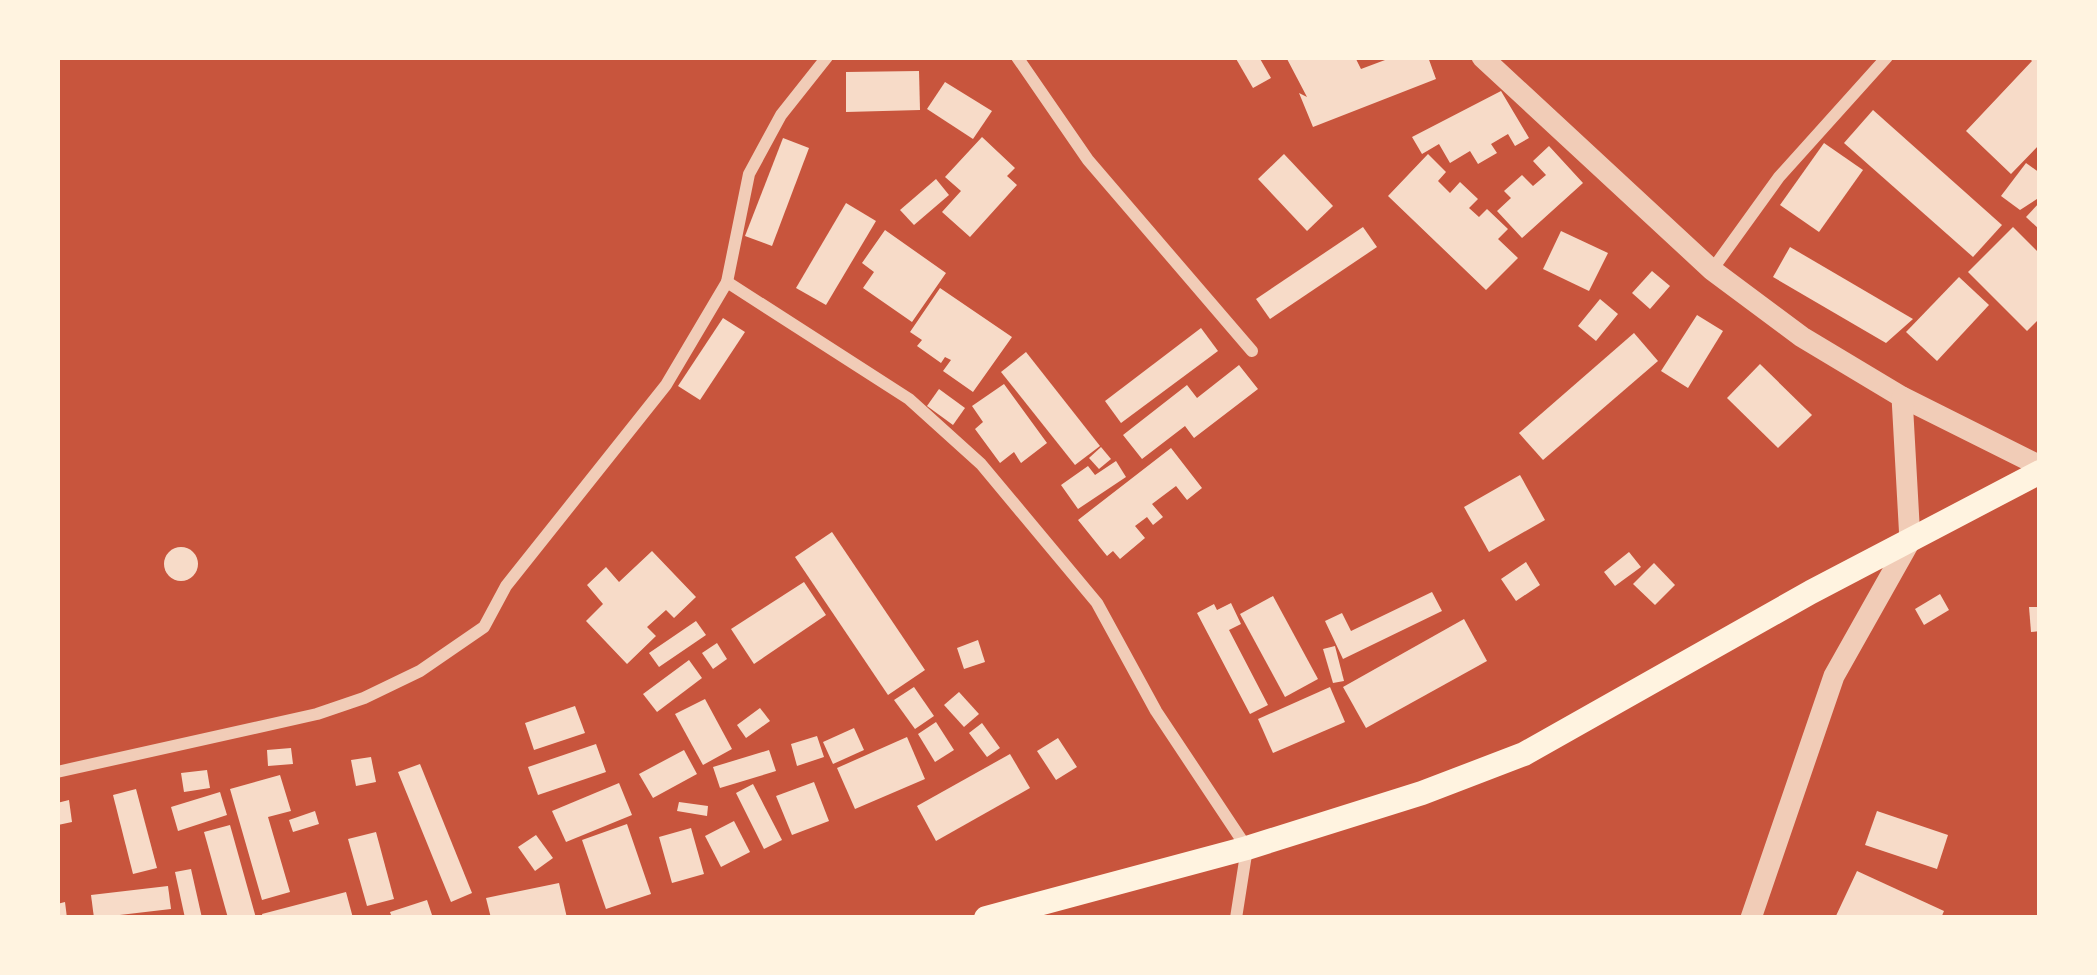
<svg xmlns="http://www.w3.org/2000/svg" width="2097" height="975" font-family="'PT Sans Narrow',sans-serif">
  <style>
    .building { fill: #f7dbc8 }
    .lines { fill: none; stroke-linecap: round; stroke-linejoin: round }
    .minor { stroke: #f1ccb7; stroke-width: 12 }
    .tertiary { stroke: #f1ccb7; stroke-width: 21 }
    .secondary { stroke: #fff3e0; stroke-width: 24 }
  </style>
  <rect width="100%" height="100%" fill="#c8553d"/>
  <g class="building">
    <path d="M1235 57H1259L1271 78 1253 88Z"/>
    <path d="M1286 57H1355L1361 69 1393 57H1428L1436 79 1313 127 1299 93 1307 97Z"/>
    <path d="M2028 57H2040V144L2011 174 1966 131 2032 61Z"/>
    <path d="M919 71 920 110 846 112V72Z"/>
    <path d="M945 82 992 111 973 139 927 109Z"/>
    <path d="M1501 91 1529 138 1515 146 1508 134 1491 144 1497 153 1478 164 1470 151 1450 163 1439 144 1422 154 1412 137Z"/>
    <path d="M1873 110 2002 225 1973 257 1844 143Z"/>
    <path d="M982 137 1015 168 1007 176 1017 185 970 237 942 212 961 191 945 177Z"/>
    <path d="M783 138 809 148 772 246 745 236Z"/>
    <path d="M1824 143 1863 170 1819 232 1780 205Z"/>
    <path d="M1549 146 1583 183 1522 238 1497 211 1511 198 1504 191 1522 175 1533 186 1546 175 1533 161Z"/>
    <path d="M1284 154 1333 206 1307 231 1258 179Z"/>
    <path d="M1428 154 1446 172 1438 181 1450 193 1460 182 1478 199 1469 208 1479 217 1487 209 1508 229 1498 239 1518 258 1486 290 1388 196Z"/>
    <path d="M2026 163 2040 173V197L2020 210 2001 196Z"/>
    <path d="M936 179 949 195 914 225 900 210Z"/>
    <path d="M2040 202V230L2026 217Z"/>
    <path d="M846 203 876 221 826 305 796 288Z"/>
    <path d="M1363 227 1377 247 1270 319 1256 299Z"/>
    <path d="M2013 227 2040 254V318L2027 331 1968 272Z"/>
    <path d="M885 230 946 273 912 322 863 288 874 272 862 263Z"/>
    <path d="M1561 231 1608 253 1589 291 1543 269Z"/>
    <path d="M1790 247 1913 319 1886 343 1773 277Z"/>
    <path d="M1652 271 1670 286 1650 309 1632 293Z"/>
    <path d="M1959 277 1989 305 1937 361 1906 332Z"/>
    <path d="M940 288 1012 337 973 392 943 371 951 360 945 357 941 363 917 346 922 340 910 332Z"/>
    <path d="M1600 299 1618 314 1596 341 1578 326Z"/>
    <path d="M1697 315 1723 331 1688 388 1661 371Z"/>
    <path d="M723 318 745 332 700 400 678 386Z"/>
    <path d="M1201 328 1218 351 1121 423 1105 401Z"/>
    <path d="M1634 333 1658 361 1543 460 1519 433Z"/>
    <path d="M1026 352 1100 446 1075 465 1001 372Z"/>
    <path d="M1760 364 1812 415 1778 448 1727 398Z"/>
    <path d="M1239 365 1258 389 1194 438 1185 426 1142 459 1123 435 1187 385 1197 398Z"/>
    <path d="M1004 384 1047 443 1021 463 1014 452 1000 463 975 429 983 422 972 406Z"/>
    <path d="M939 389 965 408 953 425 927 406Z"/>
    <path d="M1101 447 1111 459 1099 469 1089 458Z"/>
    <path d="M1171 448 1202 488 1187 500 1176 486 1152 504 1163 517 1153 525 1147 517 1135 526 1145 538 1120 559 1113 551 1107 556 1078 520Z"/>
    <path d="M1116 461 1126 477 1078 509 1061 485 1088 466 1095 475Z"/>
    <path d="M1520 475 1545 520 1489 552 1464 507Z"/>
    <path d="M832 532 925 670 888 695 795 557Z"/>
    <circle cx="181" cy="564" r="17"/>
    <path d="M652 551 696 597 674 618 666 610 647 627 656 636 627 664 586 621 603 604 587 585 606 567 619 582Z"/>
    <path d="M1629 552 1641 567 1615 586 1604 572Z"/>
    <path d="M1526 562 1540 585 1516 601 1501 579Z"/>
    <path d="M1654 563 1675 585 1655 605 1633 584Z"/>
    <path d="M804 582 826 615 754 664 731 629Z"/>
    <path d="M1432 592 1442 611 1343 659 1325 621 1342 613 1351 631Z"/>
    <path d="M1940 594 1949 610 1924 625 1915 609Z"/>
    <path d="M1273 596 1318 679 1285 697 1240 614Z"/>
    <path d="M1231 603 1241 624 1229 630 1268 705 1250 714 1197 613 1214 604 1217 610Z"/>
    <path d="M2029 607H2040V631L2031 632Z"/>
    <path d="M1464 619 1487 661 1366 728 1343 687Z"/>
    <path d="M696 621 706 635 659 667 649 653Z"/>
    <path d="M978 640 985 662 964 669 957 648Z"/>
    <path d="M717 643 727 659 713 669 702 653Z"/>
    <path d="M1335 646 1344 681 1333 683 1323 649Z"/>
    <path d="M689 660 702 678 657 712 643 694Z"/>
    <path d="M914 687 934 716 915 729 894 700Z"/>
    <path d="M1330 687 1345 722 1273 753 1258 719Z"/>
    <path d="M959 692 979 714 964 727 944 705Z"/>
    <path d="M705 699 732 749 703 765 675 714Z"/>
    <path d="M575 706 585 733 534 750 525 723Z"/>
    <path d="M760 708 770 721 746 738 737 725Z"/>
    <path d="M936 722 954 750 935 762 918 734Z"/>
    <path d="M982 723 1000 748 987 757 969 733Z"/>
    <path d="M854 728 864 750 833 764 823 742Z"/>
    <path d="M817 736 824 757 797 766 791 744Z"/>
    <path d="M907 737 925 779 855 809 837 768Z"/>
    <path d="M1058 738 1077 767 1056 780 1037 751Z"/>
    <path d="M596 744 606 772 538 795 528 767Z"/>
    <path d="M291 748 293 764 268 766 267 750Z"/>
    <path d="M684 750 697 774 653 798 639 774Z"/>
    <path d="M769 750 776 771 720 788 713 767Z"/>
    <path d="M1010 754 1030 788 936 841 917 806Z"/>
    <path d="M371 757 376 782 356 786 351 760Z"/>
    <path d="M420 764 472 893 451 902 398 772Z"/>
    <path d="M207 770 210 788 184 792 181 773Z"/>
    <path d="M280 775 291 811 268 817 290 892 262 900 230 789Z"/>
    <path d="M814 782 829 821 792 835 776 796Z"/>
    <path d="M619 783 632 815 566 842 552 811Z"/>
    <path d="M753 784 782 840 764 849 736 793Z"/>
    <path d="M136 789 157 868 133 874 113 795Z"/>
    <path d="M220 792 227 815 178 831 171 807Z"/>
    <path d="M69 800 72 822 58 825 57 803Z"/>
    <path d="M679 802 708 806 707 816 677 811Z"/>
    <path d="M315 811 319 824 293 832 289 820Z"/>
    <path d="M1877 811 1948 835 1937 869 1865 845Z"/>
    <path d="M734 821 750 852 721 867 705 836Z"/>
    <path d="M627 824 651 894 606 909 582 840Z"/>
    <path d="M230 825 256 918H228L204 832Z"/>
    <path d="M691 828 704 874 672 883 659 837Z"/>
    <path d="M376 832 394 899 367 906 348 839Z"/>
    <path d="M536 835 553 858 535 871 518 847Z"/>
    <path d="M191 869 202 918H185L175 872Z"/>
    <path d="M1857 871 1944 911 1941 918H1835Z"/>
    <path d="M559 883 567 918H491L486 898Z"/>
    <path d="M168 886 171 909 94 918 91 895Z"/>
    <path d="M346 892 353 918H263L262 914Z"/>
    <path d="M427 900 433 918H392L390 912Z"/>
    <path d="M65 902 67 918H57V904Z"/>
  </g>
  <g class="lines">
    <g class="minor">
      <path d="M1017 57 1088 160 1252 351"/>
      <path d="M1712 270 1779 177 1887 57"/>
      <path d="M727 282 909 399 981 464 1097 603 1156 711 1247 848 1236 918"/>
      <path d="M57 772 317 714 364 698 420 671 484 627 506 586 666 385 727 282 749 174 781 115 827 57"/>
    </g>
    <g class="tertiary">
      <path d="M1482 57 1712 270 1802 337 1902 397 2040 466"/>
      <path d="M1751 918 1834 676 1910 541 1902 397"/>
    </g>
    <path class="secondary" d="M986 918 1247 848 1422 793 1524 754 1811 592 2040 472"/>
  </g>
  <rect width="2097" height="975" fill="none" stroke="#fff3e0" stroke-width="120"/>
</svg>
